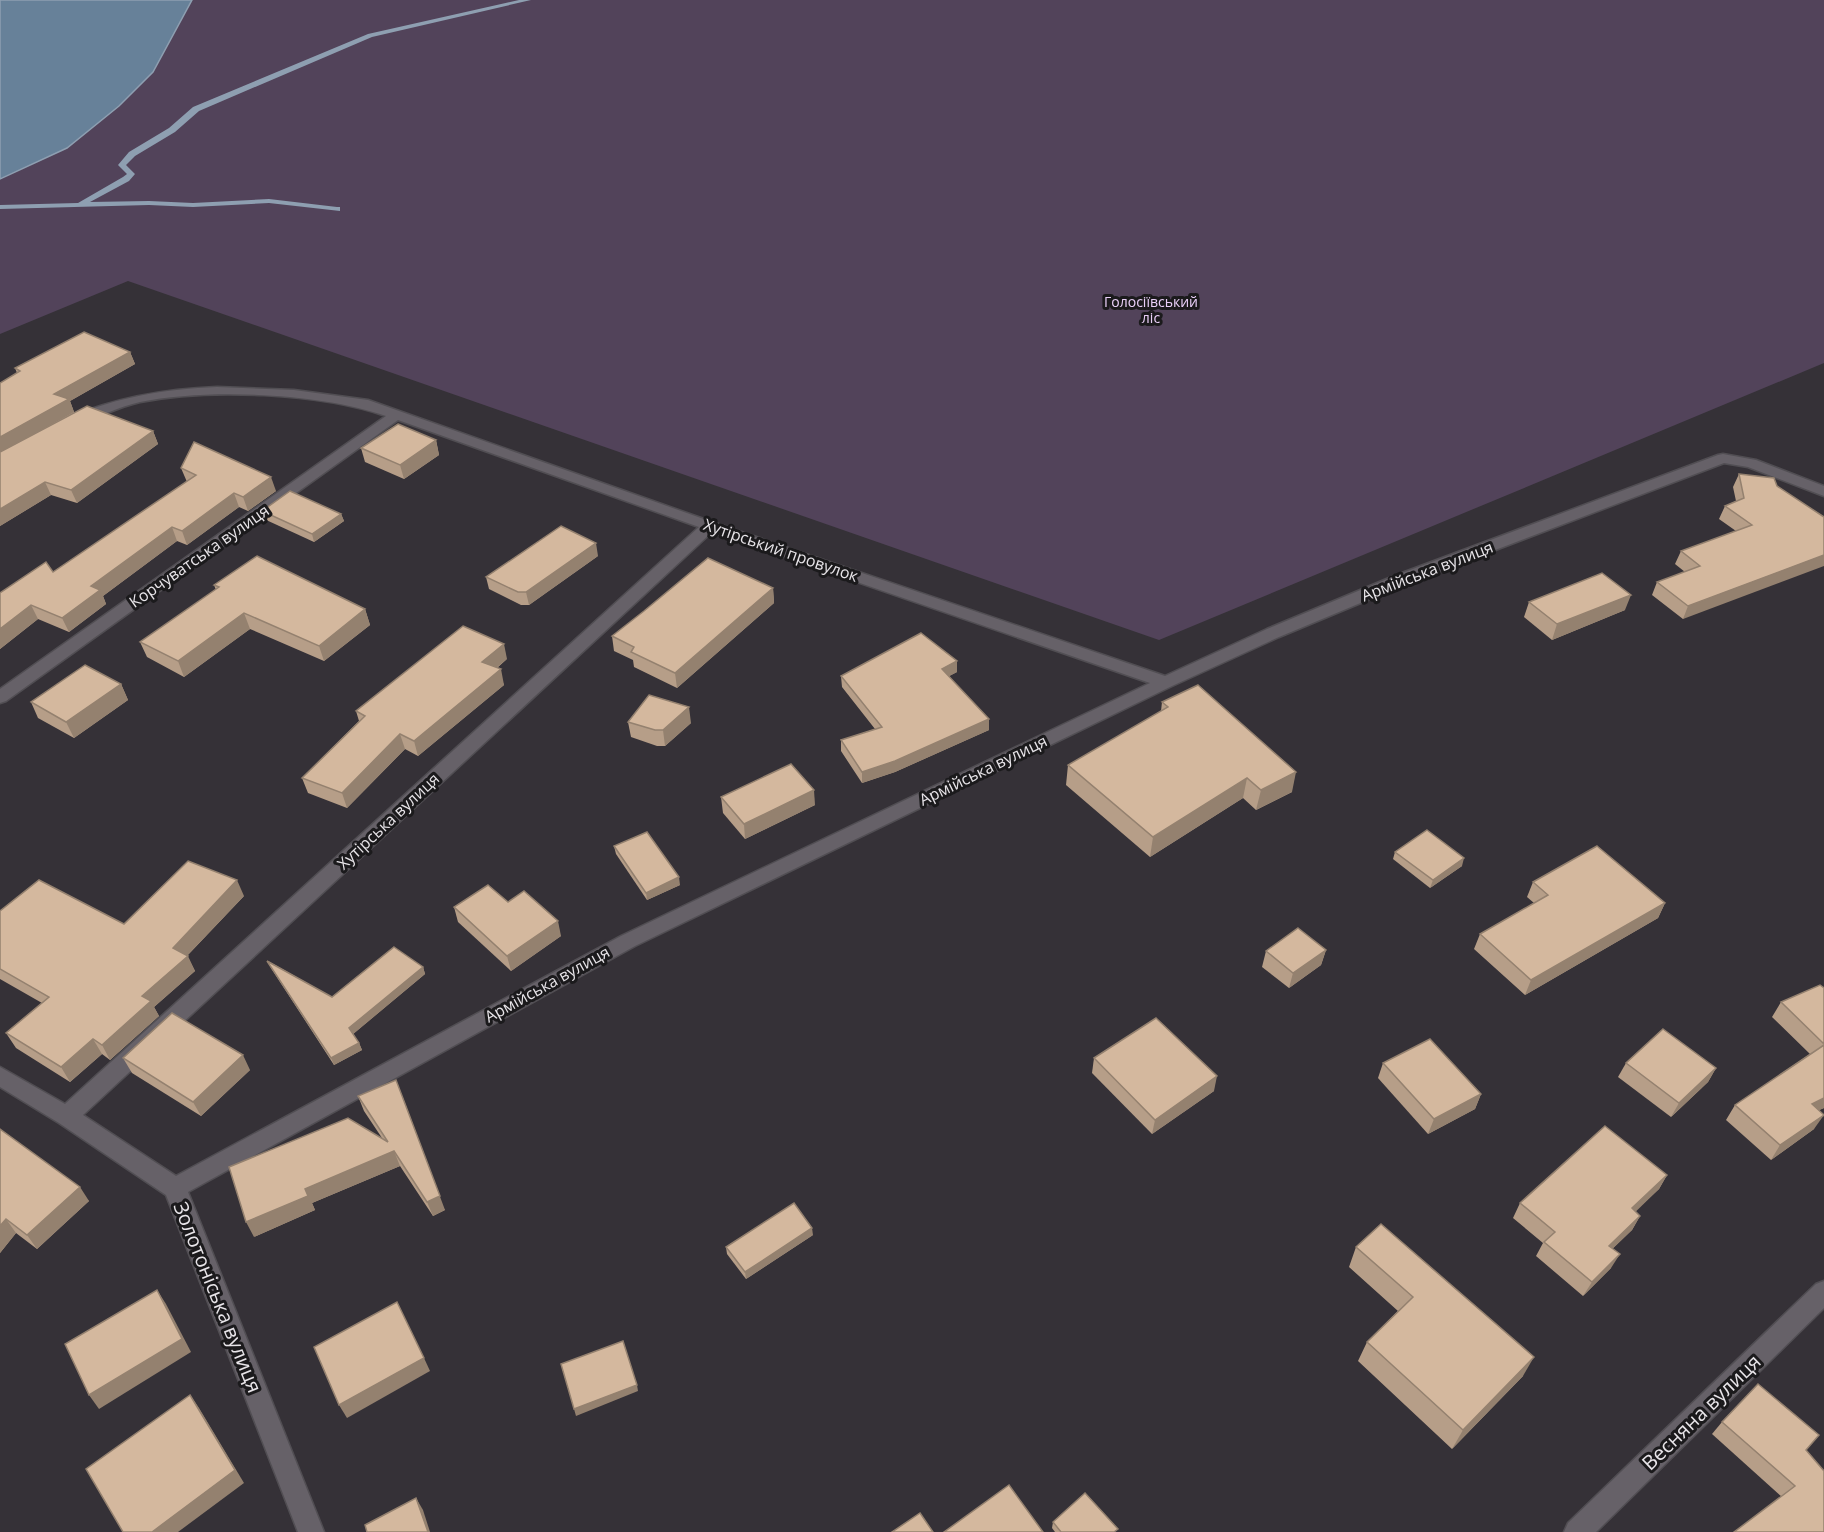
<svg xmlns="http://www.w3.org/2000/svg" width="1824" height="1532" font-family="'Open Sans',sans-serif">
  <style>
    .green { fill: #52435a }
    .water { fill: #678199; stroke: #8e9fb1; stroke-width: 1.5 }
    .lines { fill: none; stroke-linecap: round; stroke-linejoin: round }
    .stream { fill: #8e9fb1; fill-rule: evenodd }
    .street-casing { stroke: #514e53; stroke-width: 3 }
    .street { fill: #666168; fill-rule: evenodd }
    .wall { fill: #b69e88 }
    .shaded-wall { fill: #94816f }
    .building { fill: #d4b89e; stroke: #94816f; stroke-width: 1.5 }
    .labels { text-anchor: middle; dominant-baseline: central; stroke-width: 6; stroke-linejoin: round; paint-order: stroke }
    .far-park-label { font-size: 14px; fill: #eacff8; stroke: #1b1a1c }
    .street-label { font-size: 16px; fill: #e8e5e9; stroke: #1b1a1c }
    .near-street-label { font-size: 20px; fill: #e8e5e9; stroke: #1b1a1c }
  </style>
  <rect width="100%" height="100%" fill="#353137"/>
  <path class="green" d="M192 0H1824V363L1159 640 128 281 0 334V179L67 148 119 106 153 72Z"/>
  <path class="water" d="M0 0H192L153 72 119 106 67 148 0 179Z"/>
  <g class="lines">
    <path class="stream" d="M519 0H531L372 37 199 111 175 132 135 156 126 165 135 174 129 181 90 202 149 201 193 203 269 199 337 207H340V211L269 203 193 207 149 205 0 209V205L78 203 123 177 127 174 118 165 129 152 169 128 193 107 368 34Z"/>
    <g class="street-casing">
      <g id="street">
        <path d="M217 387 294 390 368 400 715 523 1165 676 1267 629 1394 576 1718 455 1723 454 1756 460 1824 486V496L1748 467 1724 463 1406 584 1279 637 1172 686 635 946 188 1192 324 1532H298L166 1195 59 1123 0 1087V1067L65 1104 699 527 398 420 6 701 0 703V689L386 416C320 393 209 388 140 402 117 407 97 419 75 424L68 420 70 417C118 397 165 389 217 387ZM712 532 1150 683 621 936 176 1176 83 1115Z"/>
        <path d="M1824 1281V1308L1596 1532H1564L1568 1523 1816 1284Z"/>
      </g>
    </g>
    <use href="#street" class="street"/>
  </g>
  <g class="wall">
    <path d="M130 352 135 364 70 401 74 412 153 431 158 444 77 503 51 495 0 526 17 373 15 368Z"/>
    <path d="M436 440 439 455 404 479 365 462 361 448Z"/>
    <path d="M181 468 276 491 248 511 239 507 187 545 177 541 103 596 106 604 69 632 38 619 0 649V593L53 572 187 482Z"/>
    <path d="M1739 474 1777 486 1824 517 1683 619 1652 595 1657 582 1685 572 1675 564 1681 551 1736 531 1719 519 1725 506 1736 501 1733 487Z"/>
    <path d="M262 511 341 514 344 521 314 542 264 519Z"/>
    <path d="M598 556 529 605H521L489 589 486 577Z"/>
    <path d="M214 585 365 609 370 625 324 661 250 629 184 677 147 657 140 642 216 590Z"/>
    <path d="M773 588 774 603 677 688 634 667 633 660 614 651 612 636Z"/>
    <path d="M1529 602 1625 610 1552 640 1524 617Z"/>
    <path d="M507 659 497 668 504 685 418 756 405 749 347 808 308 793 302 778 359 721 356 711Z"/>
    <path d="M957 672 949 676 989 730 895 772 862 783 841 751V740L875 729 842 687 841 676Z"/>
    <path d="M121 684 128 700 74 738 38 718 31 702Z"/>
    <path d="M1162 702 1292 792 1256 810 1243 798 1150 857 1066 785 1068 765 1161 711Z"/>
    <path d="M628 722 691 723 665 746H657L631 737Z"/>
    <path d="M721 797 815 805 745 839 723 813Z"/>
    <path d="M614 846 680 885 647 900 616 854Z"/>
    <path d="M1395 852 1462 866 1430 888 1393 859Z"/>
    <path d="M1533 882 1665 903 1658 918 1525 995 1474 949 1480 934 1534 903 1527 897Z"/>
    <path d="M244 896 187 956 195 971 154 1007 159 1016 110 1060 102 1054 70 1082 16 1048 6 1033 42 1003 0 979V911L124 924Z"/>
    <path d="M508 902 561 936 511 971 458 922 454 907Z"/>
    <path d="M1326 950 1321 965 1289 988 1262 967 1266 951Z"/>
    <path d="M268 961 332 997 423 967 425 974 353 1034 359 1043 362 1050 334 1065 271 968Z"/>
    <path d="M1824 988V1108L1819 1110 1814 1129 1771 1160 1726 1120 1735 1105 1810 1054 1772 1017 1781 1002Z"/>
    <path d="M123 1058 250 1070 201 1116 132 1073Z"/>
    <path d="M1094 1058 1214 1091 1152 1134 1092 1073Z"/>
    <path d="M1383 1063 1481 1094 1475 1109 1428 1134 1378 1078Z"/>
    <path d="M1626 1063 1716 1068 1708 1082 1671 1117 1618 1077Z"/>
    <path d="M358 1096 445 1210 433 1216 400 1166 312 1203 315 1210 254 1237 382 1138 364 1111Z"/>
    <path d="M0 1129 89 1201 37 1249 16 1233 0 1253Z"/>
    <path d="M1667 1175 1659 1189 1635 1211 1640 1216 1632 1230 1613 1248 1611 1268 1583 1296 1536 1256 1543 1243 1513 1218 1520 1203Z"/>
    <path d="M813 1235 746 1279 727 1254 726 1247Z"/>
    <path d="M1356 1247 1523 1376 1452 1449 1358 1361 1367 1342 1398 1311 1349 1267Z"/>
    <path d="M1722 1422 1806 1450 1824 1471 1782 1497 1712 1434Z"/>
    <path d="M1053 1522 1114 1532H1055L1052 1528Z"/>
  </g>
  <g class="shaded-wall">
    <path d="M130 352 135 364 70 401 74 412 0 453V437L54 394Z"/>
    <path d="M153 431 158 444 77 503 71 490Z"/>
    <path d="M436 440 439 455 404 479 400 465Z"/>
    <path d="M271 477 276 491 248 511 243 497Z"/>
    <path d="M45 482 51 495 0 526V509Z"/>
    <path d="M234 493 239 507 187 545 182 531Z"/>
    <path d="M341 514 344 521 314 542 312 534Z"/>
    <path d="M172 527 177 541 103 596 106 604 69 632 62 618 91 586Z"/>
    <path d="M596 543 598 556 529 605 526 592Z"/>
    <path d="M1824 555V566L1683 619 1688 606Z"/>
    <path d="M773 588 774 603 677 688 675 673Z"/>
    <path d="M1631 595 1625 610 1552 640 1557 624Z"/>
    <path d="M31 605 38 619 0 649V629Z"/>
    <path d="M365 609 370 625 324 661 319 646Z"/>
    <path d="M244 613 250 629 184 677 178 661Z"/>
    <path d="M504 644 507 659 485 677 482 662Z"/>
    <path d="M957 661V672L942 680V669Z"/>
    <path d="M501 669 504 685 418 756 414 741Z"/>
    <path d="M121 684 128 700 74 738 66 722Z"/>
    <path d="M689 707 691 723 665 746 663 730Z"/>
    <path d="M989 719V730L895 772 862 783V772Z"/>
    <path d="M400 734 405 749 347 808 342 793Z"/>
    <path d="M1296 772 1292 792 1256 810 1261 790Z"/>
    <path d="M1247 778 1243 798 1150 857 1153 837Z"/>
    <path d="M814 790 815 805 745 839 744 824Z"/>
    <path d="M1464 858 1462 866 1430 888 1433 880Z"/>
    <path d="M679 877 680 885 647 900 646 893Z"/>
    <path d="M237 880 244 896 181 962 188 956 195 971 154 1007 159 1016 110 1060 102 1045 142 996 173 948Z"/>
    <path d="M1665 903 1658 918 1525 995 1531 980Z"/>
    <path d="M558 921 561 936 511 971 507 956Z"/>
    <path d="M1326 950 1321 965 1289 988 1293 973Z"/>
    <path d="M423 967 425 974 352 1035 349 1028Z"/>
    <path d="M93 1039 102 1054 70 1082 61 1067Z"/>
    <path d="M359 1043 362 1050 334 1065 331 1058Z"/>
    <path d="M243 1055 250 1070 201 1116 193 1102Z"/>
    <path d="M1716 1068 1708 1082 1671 1117 1679 1103Z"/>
    <path d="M1217 1076 1214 1091 1152 1134 1155 1120Z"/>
    <path d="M1481 1094 1475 1109 1428 1134 1434 1119Z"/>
    <path d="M402 1095 445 1210 433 1216 427 1202Z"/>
    <path d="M1824 1098V1108L1802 1118 1812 1104Z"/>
    <path d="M1824 1115 1814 1129 1771 1160 1780 1145Z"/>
    <path d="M394 1151 400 1166 312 1203 315 1210 254 1237 246 1222 305 1189Z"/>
    <path d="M1667 1175 1659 1189 1624 1223 1632 1208Z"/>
    <path d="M80 1187 89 1201 37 1249 27 1235Z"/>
    <path d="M1640 1216 1632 1230 1601 1260 1609 1246Z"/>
    <path d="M6 1219 16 1233 0 1253V1226Z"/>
    <path d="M812 1228 813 1235 746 1279 745 1272Z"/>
    <path d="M1620 1254 1611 1268 1583 1296 1592 1282Z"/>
    <path d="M157 1290 166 1304 191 1352 99 1409 89 1395Z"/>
    <path d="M1534 1357 1523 1376 1452 1449 1463 1430Z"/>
    <path d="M424 1358 430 1371 347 1418 339 1405Z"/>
    <path d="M637 1385 638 1391 576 1416 574 1409Z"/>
    <path d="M190 1395 199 1408 244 1483 178 1532H152Z"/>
    <path d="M416 1498 423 1510 430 1532H428Z"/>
  </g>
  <g class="building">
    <path d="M84 332 130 352 54 394 69 399 0 437V383L20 371 15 368Z"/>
    <path d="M87 406 153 431 71 490 45 482 0 509V452Z"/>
    <path d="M398 424 436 440 400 465 361 448Z"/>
    <path d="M194 442 271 477 243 497 234 493 182 531 172 527 91 586 100 590 62 618 31 605 0 629V593L46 562 53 572 196 475 181 468Z"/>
    <path d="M1739 474 1774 478 1777 486 1824 517V555L1688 606 1657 582 1700 566 1681 551 1752 525 1725 506 1744 498Z"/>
    <path d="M290 491 341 514 312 534 262 511Z"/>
    <path d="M561 526 596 543 526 592H518L486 577Z"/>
    <path d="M257 556 365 609 319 646 244 613 178 661 140 642 219 587 214 585Z"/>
    <path d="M708 558 773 588 675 673 631 652 634 647 612 636 644 611Z"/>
    <path d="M1602 573 1631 595 1557 624 1529 602Z"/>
    <path d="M463 626 504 644 482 662 501 669 414 741 400 734 342 793 302 778 365 716 356 711Z"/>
    <path d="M921 633 957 661 942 669 989 719 895 761 862 772 841 740 882 727 841 676Z"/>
    <path d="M85 665 121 684 66 722 31 702Z"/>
    <path d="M1198 685 1296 772 1261 790 1247 778 1153 837 1068 765 1168 707 1162 702Z"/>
    <path d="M649 695 689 707 663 730H655L628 722Z"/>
    <path d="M791 764 814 790 744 824 721 797Z"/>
    <path d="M1427 830 1464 858 1433 880 1395 852Z"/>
    <path d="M647 832 679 877 646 893 614 846Z"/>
    <path d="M1597 846 1665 903 1531 980 1480 934 1548 895 1533 882Z"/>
    <path d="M188 861 237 880 173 948 188 956 142 996 151 1001 102 1045 93 1039 61 1067 6 1033 49 997 0 969V911L39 880 124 924Z"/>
    <path d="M488 885 508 902 524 891 558 921 507 956 454 907Z"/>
    <path d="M1298 928 1326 950 1293 973 1266 951Z"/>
    <path d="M394 947 423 967 349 1028 359 1043 331 1058 267 961 332 997Z"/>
    <path d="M1820 985 1824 988V1044L1781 1002Z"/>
    <path d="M172 1013 243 1055 193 1102 123 1058Z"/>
    <path d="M1156 1018 1217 1076 1155 1120 1094 1058Z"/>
    <path d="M1663 1029 1716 1068 1679 1103 1626 1063Z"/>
    <path d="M1430 1039 1481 1094 1434 1119 1383 1063Z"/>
    <path d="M1824 1045V1098L1812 1104 1824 1115 1780 1145 1735 1105Z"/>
    <path d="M396 1080 440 1196 427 1202 394 1151 305 1189 308 1196 246 1222 229 1167 348 1118 388 1142 358 1096Z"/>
    <path d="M1605 1126 1667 1175 1632 1208 1640 1216 1609 1246 1620 1254 1592 1282 1544 1242 1555 1232 1520 1203Z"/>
    <path d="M0 1129 80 1187 27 1235 6 1219 0 1226Z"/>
    <path d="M794 1203 812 1228 745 1272 726 1247Z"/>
    <path d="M1381 1224 1534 1357 1463 1430 1367 1342 1413 1297 1356 1247Z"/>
    <path d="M157 1290 182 1339 89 1395 65 1344Z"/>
    <path d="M397 1302 424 1358 339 1405 314 1347Z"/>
    <path d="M623 1341 637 1385 574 1409 561 1364Z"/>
    <path d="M1758 1384 1819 1435 1806 1450 1824 1471V1532H1734L1795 1486 1722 1422Z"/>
    <path d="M190 1395 235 1470 152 1532H123L86 1469Z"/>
    <path d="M1009 1485 1043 1532H944Z"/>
    <path d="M1085 1493 1118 1529 1114 1532H1061L1053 1522Z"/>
    <path d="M416 1498 428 1532H367L365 1525Z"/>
    <path d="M920 1513 933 1532H892Z"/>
  </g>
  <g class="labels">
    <g class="far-park-label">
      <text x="1151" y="301">Голосіївський<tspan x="1151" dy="16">ліс</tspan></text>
    </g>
    <g class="street-label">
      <text transform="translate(781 550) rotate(19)">Хутірський провулок</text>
      <text transform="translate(199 556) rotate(-35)">Корчуватська вулиця</text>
      <text transform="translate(1427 571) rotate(-21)">Армійська вулиця</text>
      <text transform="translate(983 770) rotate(-26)">Армійська вулиця</text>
      <text transform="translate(388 821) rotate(-43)">Хутірська вулиця</text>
      <text transform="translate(547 984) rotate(-29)">Армійська вулиця</text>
    </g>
    <g class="near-street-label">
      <text transform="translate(218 1297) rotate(68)">Золотоніська вулиця</text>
      <text transform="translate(1701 1412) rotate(-44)">Весняна вулиця</text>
    </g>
  </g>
</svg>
